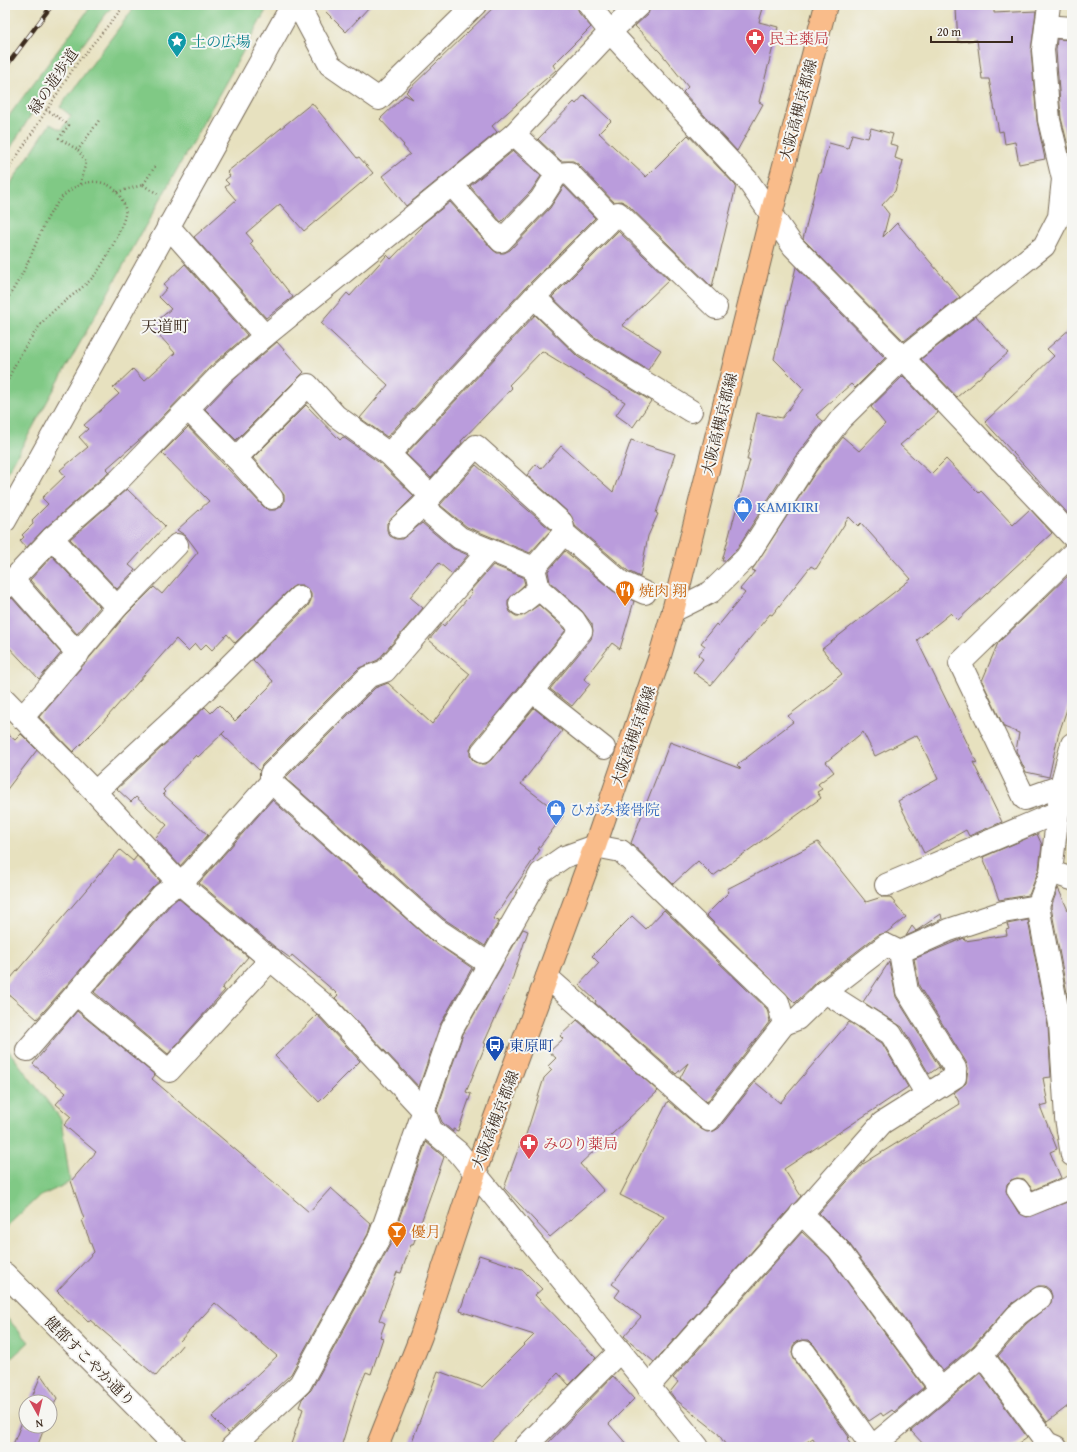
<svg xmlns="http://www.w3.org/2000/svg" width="1077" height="1452" font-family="'Gentium Book Plus','Noto Serif JP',serif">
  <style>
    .green { fill: #80c985; stroke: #5e7a52 }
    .building { fill: #ba9cdc }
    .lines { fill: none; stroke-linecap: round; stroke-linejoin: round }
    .minor-casing { stroke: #776a56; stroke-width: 24 }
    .major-casing { stroke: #776a56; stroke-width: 24 }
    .path { stroke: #776a56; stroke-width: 2.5; stroke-dasharray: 1 3; stroke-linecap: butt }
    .minor { stroke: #fff; stroke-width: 22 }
    .major { stroke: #f9bc8a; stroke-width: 22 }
    .rail-casing { stroke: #3b2a1e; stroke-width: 4.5 }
    .rail { stroke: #f6f6f2; stroke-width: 3; stroke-dasharray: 9; stroke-linecap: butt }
    .labels { text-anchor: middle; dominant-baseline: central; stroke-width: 4; stroke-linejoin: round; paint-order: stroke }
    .health-label { font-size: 15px; fill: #be3a42; stroke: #f6f6f2; text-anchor: start }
    .culture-label { font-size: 15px; fill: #0d838f; stroke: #f6f6f2; text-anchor: start }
    .street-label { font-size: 15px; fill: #3b2a1e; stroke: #f6f6f2 }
    .shop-label { font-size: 15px; fill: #366cbe; stroke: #f6f6f2; text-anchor: start }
    .food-label { font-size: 15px; fill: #c56008; stroke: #f6f6f2; text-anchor: start }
    .transit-label { font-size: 15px; fill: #164399; stroke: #f6f6f2; text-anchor: start }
    .neighbourhood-label { font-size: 16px; fill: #3b2a1e; stroke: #f6f6f2 }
  </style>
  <rect width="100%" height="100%" fill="#f6f6f2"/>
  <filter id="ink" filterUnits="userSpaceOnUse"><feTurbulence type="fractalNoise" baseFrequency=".025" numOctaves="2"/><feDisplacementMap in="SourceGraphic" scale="8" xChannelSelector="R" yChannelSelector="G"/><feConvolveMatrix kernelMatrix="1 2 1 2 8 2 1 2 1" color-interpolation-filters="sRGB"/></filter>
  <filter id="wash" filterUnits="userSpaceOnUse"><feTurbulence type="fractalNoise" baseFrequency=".012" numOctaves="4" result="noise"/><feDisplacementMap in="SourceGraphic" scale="16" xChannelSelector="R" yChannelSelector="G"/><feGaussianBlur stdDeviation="0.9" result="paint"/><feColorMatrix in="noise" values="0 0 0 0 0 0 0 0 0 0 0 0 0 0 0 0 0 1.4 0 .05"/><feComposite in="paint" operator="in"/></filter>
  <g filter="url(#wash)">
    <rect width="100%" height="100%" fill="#e7e1bf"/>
    <g class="green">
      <path d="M92 5H113L39 102 5 157V121Z"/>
      <path d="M136 5H269L5 477V192L50 124 61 130 71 116 60 107Z"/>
      <path d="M5 1046 61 1119 70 1182 37 1198 5 1228Z"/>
      <path d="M5 1316 29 1342 5 1364Z"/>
    </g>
    <g id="blocks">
      <g class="building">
        <path d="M319 5H371L346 32Z"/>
        <path d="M496 5H577L579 13 591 27 553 65 556 70 492 126 497 132 406 206 382 176 410 154 403 146 404 145 380 119 405 95 413 99 406 92Z"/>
        <path d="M651 5H764L759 22 778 27 759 102 763 104 737 151 683 92 688 87 661 53 635 26 648 14Z"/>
        <path d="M994 7V13L1036 11 1031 51 1037 121 1045 159 1019 164 1015 142 1005 144 1003 131 999 132 989 79H982L977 40 958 42 956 9Z"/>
        <path d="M1057 39 1072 40V154H1070L1061 118 1056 50Z"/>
        <path d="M584 95 611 121 599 133 646 177 688 135 736 186 712 287 627 204 621 201 614 202 578 164 573 161H561L538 139 574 102 576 104Z"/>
        <path d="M312 103 357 158 359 157 373 173 304 231 280 204 246 233 253 241 250 244 272 269H271L293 297 266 318 194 237 236 200 225 187 229 184 225 180 230 176 227 172Z"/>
        <path d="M871 128 893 134 890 144 898 146 895 158 903 161 895 191 882 205 889 214 883 237 897 223 960 297 904 341 803 239 819 173H821L829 143 848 148 852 134 868 138Z"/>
        <path d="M513 151 541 176 531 191 501 222 470 186Z"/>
        <path d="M564 186 595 218 525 288 387 437 360 418 388 385 321 323 347 293 350 296 387 255 391 259 422 227 421 225 450 202 492 249 497 253H504L510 250 550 208Z"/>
        <path d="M618 231 669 280 622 325 661 350 648 370 593 336 552 297Z"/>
        <path d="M185 264 247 335 212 365 145 435 106 469 109 472 44 529 26 548 20 541 24 537 22 535 33 524 32 520 48 504 42 498 65 476 60 470 88 447 79 437 88 429 84 425 119 394 113 388 133 369 144 381 175 353 151 326 171 309 159 297 167 288 163 285Z"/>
        <path d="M796 267 885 358 855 388 851 384 816 415 823 421 795 457 736 550 725 561H722L750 460H747L757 413 782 418 804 389 774 359Z"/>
        <path d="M535 315 578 357 651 401 633 427 616 415 625 402 542 351 509 385 512 388 461 441 462 443 431 478 406 454Z"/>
        <path d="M976 316 1008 353 957 397 921 359Z"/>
        <path d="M1072 327V518L985 422 1054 356 1047 349Z"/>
        <path d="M277 342 304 372 236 440 205 409 230 383Z"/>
        <path d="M903 376 938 413 900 445 931 474 946 459 979 493 981 491 1013 525 1030 509 1052 533 958 620 951 613 917 640 977 763 973 762 1002 822 969 836 966 830 924 853 898 801 938 779 917 735 875 756 863 732 826 762 834 772 818 784 822 789 817 792 821 798 713 876 698 861 673 884 631 843 670 742 741 769 737 765 793 722 788 716 842 674 822 649 911 579 861 523 858 526 849 517 816 569 811 566 772 615 770 614 711 685 693 672 703 659 698 655 705 646 701 643 716 624 718 626 745 593 740 589 755 571 752 570 816 471 843 437 859 451 885 424 871 407Z"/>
        <path d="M306 405 340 440 343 437 381 464 414 496 387 523V530L390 536 396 539H402L422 523 452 548 468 555 452 574 439 563 410 597 423 608 378 660 359 668 262 765 260 771 222 734 225 731 198 757 196 755 163 790 165 792 163 794 208 835 180 866 155 838 167 825 136 797 131 802 117 789 205 707 211 713 219 705 235 721 269 687 273 681 253 660 308 606 311 600V594L308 589 302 585H296L291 588 235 643 227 634 212 650 206 644 200 650 195 644 188 651 176 639 100 725 73 752 39 717 126 615 154 587 162 594 198 552 186 536 177 530 209 501 162 453 188 427 263 506 269 510H275L281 507 284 502V495L253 458Z"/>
        <path d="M631 440 675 454 656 513 658 514 648 536 640 577 628 571 575 526 570 514 527 475 536 464 541 469 561 446 613 492Z"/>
        <path d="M476 465 551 530 530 553 467 527 440 505Z"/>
        <path d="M127 489 165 526 129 565 135 570 117 589 70 539Z"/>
        <path d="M565 551 613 591 634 601 620 649 612 643 584 679 590 684 572 706 550 689 591 639 593 631 592 624 582 611 550 582 548 571Z"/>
        <path d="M52 556 100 607 77 634 30 580Z"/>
        <path d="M493 565 523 577 525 584 508 600V606L510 612 516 616H522L539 605 566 630 472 744 470 750V756L474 761 480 764H486L491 760 534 708 562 731 521 784 563 816 538 849 540 850 493 919 499 921 485 946 444 919 285 778 375 688 388 683 432 724 470 674 429 640 442 624 444 626 472 593 470 591Z"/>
        <path d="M1072 572V694L1058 736 1049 777 1026 772 1016 751 1019 733 1004 727 982 681 998 643Z"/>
        <path d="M12 598 61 653 39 679 5 643V600Z"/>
        <path d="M5 732 15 740 21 734 37 750 5 792Z"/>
        <path d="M272 800 428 938 472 968 440 1025 419 1087 335 998 338 995 334 991 292 955 290 958 275 947 199 883Z"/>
        <path d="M1037 834 1042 845 1039 869 1029 895 999 900 983 857Z"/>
        <path d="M818 842 866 902 882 897H890L906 917 886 933 878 935 817 982 795 1003 706 915 729 892 727 889Z"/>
        <path d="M120 850 133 861 137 856 160 881 153 887 37 1019 5 991V985Z"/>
        <path d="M1058 888 1072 919V1020L1051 907Z"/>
        <path d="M178 898 248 957 222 988 225 990 168 1054 94 992 171 904Z"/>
        <path d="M664 910 767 1009 770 1021 707 1102 680 1078 688 1063 676 1074 595 1003 596 1001 579 985 599 963 592 956 632 916 646 929Z"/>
        <path d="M941 914 942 919 906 936 912 926 916 931Z"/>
        <path d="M1028 920 1048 1026 1051 1077 1043 1078 1048 1104 1040 1106 1057 1149 1050 1152 1061 1178 1033 1190 1024 1179 1017 1178 1011 1180 1007 1184 1006 1191 1018 1212 1027 1217 1070 1201 1072 1206V1403L1047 1422 998 1356 1026 1324 1051 1303 1052 1296 1050 1290 1045 1286H1038L1010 1305 973 1346 943 1371 848 1242 819 1213 863 1164 960 1104 954 1093 966 1083 968 1068 966 1062 919 986 914 959 964 938 965 941 1007 935 1006 930 1009 929 1007 924Z"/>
        <path d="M523 929 528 931 511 983 484 1043 486 1044 466 1092 471 1094 458 1131 453 1129V1132L442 1122 437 1110 463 1034Z"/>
        <path d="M889 962 896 997 942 1071H941L939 1067 929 1074 902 1027 863 1002Z"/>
        <path d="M77 1011 155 1075 152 1079 309 1212 331 1188 371 1224 368 1234 291 1374 228 1433 212 1417 277 1356 215 1303 180 1341 183 1344 156 1376 90 1320 89 1322 57 1291 94 1252 82 1220 84 1219 71 1181 96 1152 64 1125 71 1117 56 1104 66 1093 33 1064Z"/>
        <path d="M317 1015 360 1061 319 1102 275 1056Z"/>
        <path d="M577 1020 658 1091 580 1164 604 1191 550 1237 504 1188 522 1139 524 1141 544 1078 552 1070 548 1066 556 1058 549 1052 563 1039 560 1036Z"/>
        <path d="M849 1022 882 1043 908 1087 784 1169 801 1196 654 1362 624 1336 641 1317 615 1297 620 1290 612 1284 664 1217 620 1195 668 1101 701 1129 707 1132 714 1131 719 1128 755 1082 780 1103Z"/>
        <path d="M426 1142 444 1157 413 1245H411L401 1273 397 1272 379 1320 385 1323 380 1337 383 1338 371 1374 366 1372 358 1392 341 1447H290L303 1409 299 1407 302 1399 311 1390 390 1245Z"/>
        <path d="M802 1232 829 1257 924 1387 894 1412 892 1410 883 1416 881 1413 869 1421 814 1345 809 1340H802L796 1342 793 1346 792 1353 794 1359 849 1437 847 1439 852 1447H818L813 1438 799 1447H727L717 1432 675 1399 670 1392 678 1382 673 1378Z"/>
        <path d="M479 1255 522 1269 542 1289 535 1295 596 1358 569 1385 558 1373 486 1447H410L438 1371 482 1387 534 1335 460 1311Z"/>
        <path d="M980 1373 1027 1437 1013 1447H926L911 1431Z"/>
        <path d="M41 1375 57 1398 50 1414V1402H30Z"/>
        <path d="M613 1376 634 1399 609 1424 629 1447H544Z"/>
        <path d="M26 1412V1426H45L37 1447H12Z"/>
      </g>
    </g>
  </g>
  <g filter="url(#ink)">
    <use href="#blocks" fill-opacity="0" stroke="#776a56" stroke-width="1"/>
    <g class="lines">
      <g class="minor-casing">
        <g id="minor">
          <path d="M298 5 330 65 379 99 475 5"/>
          <path d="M589 5 610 32 748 181 793 246 903 358 1072 536"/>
          <path d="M1046 26 1072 28"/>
          <path d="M557 174 569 173 612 218"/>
          <path d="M452 185 501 241 541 199 557 174 514 134"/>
          <path d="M168 226 265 336"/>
          <path d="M534 297 585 346 691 411"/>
          <path d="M188 409 236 458 308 385 336 416 389 454 430 495"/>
          <path d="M389 454 534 297 618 213 716 308"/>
          <path d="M236 458 272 498"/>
          <path d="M422 506 460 538 534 568 539 589 574 620 581 631 482 752"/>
          <path d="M5 521 292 5"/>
          <path d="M399 527 422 506 476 446 562 523 564 533 621 582 645 593"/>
          <path d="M52 538 117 607"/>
          <path d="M534 568 564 533"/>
          <path d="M12 579 78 654"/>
          <path d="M5 588 52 538 120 479 221 374 265 336 514 134 610 32 639 5"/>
          <path d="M520 604 539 589"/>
          <path d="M673 611 711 592 746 558 806 464 840 420 903 358 1044 246 1059 217 1063 179 1049 120 1043 50 1049 5"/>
          <path d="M532 691 604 748"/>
          <path d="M5 700 95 792 178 882 328 1008 424 1111 431 1130 458 1152 698 1447"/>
          <path d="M22 718 117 607 177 545"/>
          <path d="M1072 744 1061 786 1051 872 1038 906 1060 1024 1066 1118 1072 1155"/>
          <path d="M1061 786 1025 799 960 663 1072 554"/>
          <path d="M95 792 199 696 299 597"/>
          <path d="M1051 872 1072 879"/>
          <path d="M886 885 1058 812"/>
          <path d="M900 952 949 930 1003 912 1038 906"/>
          <path d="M489 964 436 929 271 782V774L368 677 385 671 489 550"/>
          <path d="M825 992 891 1034 927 1095"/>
          <path d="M76 994 169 1071 271 959"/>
          <path d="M27 1050 162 895 191 873 271 782"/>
          <path d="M1018 1190 1028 1205 1072 1187"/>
          <path d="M801 1213 838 1249 940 1388"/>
          <path d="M5 1274 176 1447"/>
          <path d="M804 1352 872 1447"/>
          <path d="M982 1355 1047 1443 1056 1447"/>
          <path d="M648 1387 882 1123 955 1077V1068L907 991 900 952 886 945 825 992 797 1019 784 1024"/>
          <path d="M232 1447 300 1384 379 1239 452 1029 541 873 564 857 595 846 621 851 778 1002 784 1024 709 1120 547 977"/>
          <path d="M525 1447 620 1351"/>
          <path d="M872 1447 982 1355 1017 1315 1040 1298"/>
        </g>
      </g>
      <g class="major-casing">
        <path id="major" d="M377 1447 421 1336 475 1172 595 846 659 659 673 611 771 215 826 5"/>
      </g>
      <g class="path">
        <path d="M46 109 69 125 59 138 78 150"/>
        <path d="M5 175 77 63 125 5"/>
        <path d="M80 184 86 162 78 150 100 119"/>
        <path d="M143 185 158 194"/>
        <path d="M117 192 143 185 156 165"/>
        <path d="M5 303C12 291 20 279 26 266 41 236 52 187 91 182 100 181 110 184 116 191 121 197 127 207 125 215 122 229 104 264 95 275 81 291 60 303 45 319 28 340 15 362 5 387"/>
      </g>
      <use href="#minor" class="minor"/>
      <use href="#major" class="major"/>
      <g class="rail-casing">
        <path id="rail" d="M5 68 52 5"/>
      </g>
      <use href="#rail" class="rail"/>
    </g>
  </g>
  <defs>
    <g id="pharmacy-pin" transform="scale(1)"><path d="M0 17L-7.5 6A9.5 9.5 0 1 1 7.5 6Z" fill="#e0444e" stroke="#f6f6f2"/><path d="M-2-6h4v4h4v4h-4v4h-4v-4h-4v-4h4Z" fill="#fff"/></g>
    <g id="sight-pin" transform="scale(1)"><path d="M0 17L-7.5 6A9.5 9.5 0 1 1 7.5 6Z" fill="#0f9aa8" stroke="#f6f6f2"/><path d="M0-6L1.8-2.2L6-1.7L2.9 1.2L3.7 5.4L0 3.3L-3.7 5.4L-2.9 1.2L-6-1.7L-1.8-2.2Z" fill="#fff"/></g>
    <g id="shop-pin" transform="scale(1)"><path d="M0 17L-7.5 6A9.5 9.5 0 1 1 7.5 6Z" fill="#3f7fe0" stroke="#f6f6f2"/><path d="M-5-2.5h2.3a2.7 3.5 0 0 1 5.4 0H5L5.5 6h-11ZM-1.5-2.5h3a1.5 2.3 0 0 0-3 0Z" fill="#fff"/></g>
    <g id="restaurant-pin" transform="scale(1)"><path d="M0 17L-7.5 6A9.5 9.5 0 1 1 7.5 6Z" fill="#e8710a" stroke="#f6f6f2"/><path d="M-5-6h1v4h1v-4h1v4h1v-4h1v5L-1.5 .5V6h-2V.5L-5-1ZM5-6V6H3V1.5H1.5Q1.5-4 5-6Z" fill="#fff"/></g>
    <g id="bus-pin" transform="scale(1)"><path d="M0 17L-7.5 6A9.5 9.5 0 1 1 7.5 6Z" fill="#1a4fb4" stroke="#f6f6f2"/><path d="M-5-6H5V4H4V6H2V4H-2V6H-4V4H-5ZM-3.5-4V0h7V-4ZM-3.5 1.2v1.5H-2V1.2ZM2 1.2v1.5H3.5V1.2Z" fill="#fff"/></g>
    <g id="bar-pin" transform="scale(1)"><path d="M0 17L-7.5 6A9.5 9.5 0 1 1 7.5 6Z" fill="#e8710a" stroke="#f6f6f2"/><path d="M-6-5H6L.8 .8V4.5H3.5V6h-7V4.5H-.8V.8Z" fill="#fff"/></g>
  </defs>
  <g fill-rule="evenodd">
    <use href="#pharmacy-pin" x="755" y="38"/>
    <use href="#sight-pin" x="177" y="41"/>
    <use href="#shop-pin" x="743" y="506"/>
    <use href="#restaurant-pin" x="625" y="590"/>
    <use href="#shop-pin" x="556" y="809"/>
    <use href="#bus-pin" x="495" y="1045"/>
    <use href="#pharmacy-pin" x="529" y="1143"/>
    <use href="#bar-pin" x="397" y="1231"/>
  </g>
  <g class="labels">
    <g class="health-label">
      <text x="769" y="38">民主薬局</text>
      <text x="543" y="1143">みのり薬局</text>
    </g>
    <g class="culture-label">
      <text x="191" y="41">土の広場</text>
    </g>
    <g class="street-label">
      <text transform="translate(53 81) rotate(-56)">緑の遊歩道</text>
      <text transform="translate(798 110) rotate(-75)">大阪高槻京都線</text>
      <text transform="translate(719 424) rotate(-76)">大阪高槻京都線</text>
      <text transform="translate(633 736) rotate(-71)">大阪高槻京都線</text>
      <text transform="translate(495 1120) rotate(-69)">大阪高槻京都線</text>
      <text transform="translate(90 1361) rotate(45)">健都すこやか通り</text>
    </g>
    <g class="shop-label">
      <text x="757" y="506">KAMIKIRI</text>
      <text x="570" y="809">ひがみ接骨院</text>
    </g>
    <g class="food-label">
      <text x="639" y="590">焼肉 翔</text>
      <text x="411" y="1231">優月</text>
    </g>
    <g class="transit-label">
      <text x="509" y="1045">東原町</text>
    </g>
    <g class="neighbourhood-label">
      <text x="165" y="326">天道町</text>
    </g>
  </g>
  <rect width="1077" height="1452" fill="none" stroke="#f6f6f2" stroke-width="20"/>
  <g transform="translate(38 1414) rotate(172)"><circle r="19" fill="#f6f6f2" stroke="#aba49d"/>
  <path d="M0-3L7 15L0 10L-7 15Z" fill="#d1495b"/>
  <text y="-6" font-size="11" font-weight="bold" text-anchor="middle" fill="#3b2a1e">N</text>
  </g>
  <path d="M931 36v6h81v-6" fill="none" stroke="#3b2a1e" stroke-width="2"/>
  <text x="937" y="36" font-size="12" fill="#3b2a1e" stroke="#f6f6f2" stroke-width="3" paint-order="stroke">20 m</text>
</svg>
